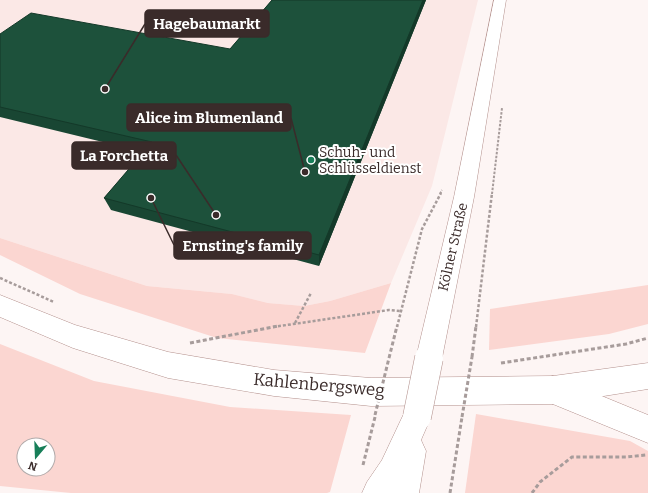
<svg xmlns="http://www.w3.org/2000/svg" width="648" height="493" font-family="Bitter,serif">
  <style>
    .built { fill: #fbe8e6 }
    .green { fill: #fbd6d1; fill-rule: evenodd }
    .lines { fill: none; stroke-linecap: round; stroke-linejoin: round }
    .secondary-casing { stroke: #b3908c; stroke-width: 1 }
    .primary-casing { stroke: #b3908c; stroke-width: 1 }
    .path-far2 { stroke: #a79c9b; stroke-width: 2; stroke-dasharray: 2.5 1.5; stroke-linecap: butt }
    .path-far1 { stroke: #a79c9b; stroke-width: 2.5; stroke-dasharray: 3 2; stroke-linecap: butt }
    .path { stroke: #a79c9b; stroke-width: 3; stroke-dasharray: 4 2.5; stroke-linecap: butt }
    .secondary { fill: #fff; fill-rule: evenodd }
    .primary { fill: #fff; fill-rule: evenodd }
    .primary-bridge-casing { stroke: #b3908c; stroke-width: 29; stroke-linecap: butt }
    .path-bridge { stroke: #a79c9b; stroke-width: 3; stroke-dasharray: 4 2.5; stroke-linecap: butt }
    .primary-bridge { stroke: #fff; stroke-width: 28 }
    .wall { fill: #194633 }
    .shaded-wall { fill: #143929 }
    .building { fill: #1d513b; stroke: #143929 }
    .poi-dot { fill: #177f59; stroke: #fff; stroke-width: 1.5 }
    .labels { text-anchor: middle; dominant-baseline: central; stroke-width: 4; stroke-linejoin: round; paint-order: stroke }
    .poi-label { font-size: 14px; fill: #3a2b2a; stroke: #fff; text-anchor: start }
    .street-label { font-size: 14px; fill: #3a2b2a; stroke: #fff }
    .near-street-label { font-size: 17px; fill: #3a2b2a; stroke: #fff }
    .leader { fill: none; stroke: #3a2b2a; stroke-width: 1.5 }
    .callout-dot { fill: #3a2b2a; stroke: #fff; stroke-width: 1.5 }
    .callout { fill: #3a2b2a; stroke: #3a2b2a; stroke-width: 1.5 }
    .callout-label { font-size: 15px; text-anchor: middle; font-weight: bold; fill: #fff }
  </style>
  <rect width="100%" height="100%" fill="#fdf5f4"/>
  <path class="built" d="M0 0H478L432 186 391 283 330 301 304 306 268 303 232 294 147 286 0 238Z"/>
  <g class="green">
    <path d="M0 238 147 286 232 294 268 303 304 306 330 301 391 283 365 353 217 338 80 294 0 255Z"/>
    <path d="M648 285V324L609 334 489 350 490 309Z"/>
    <path d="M0 344 94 381 230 407 351 415 330 492 327 493H71L0 486ZM24 445H48V469H24Z"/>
    <path d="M476 414 630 441 648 451V493H465Z"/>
  </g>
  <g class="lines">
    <g class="secondary-casing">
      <path id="secondary" d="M0 295 75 325 168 352 274 370 371 378 553 376 648 363V389L553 404 371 406 274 396 168 378 73 348 0 317Z"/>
    </g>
    <g class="primary-casing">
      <g id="primary">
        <path d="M494 0H506L474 197 442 358 438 367 429 370 420 367 416 358 454 197Z"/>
        <path d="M553 376 648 415V443L543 400 539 390 543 380Z"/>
        <path d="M417 403 427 407 431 417 421 440 426 451 419 493H362L367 482 382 460 407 407Z"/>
      </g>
    </g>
    <g class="path-far2">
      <path d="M440 194 442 190"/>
      <path d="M492 194 502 108"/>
    </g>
    <g class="path-far1">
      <path d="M0 278 54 302"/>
      <path d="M295 323 311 293"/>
      <path d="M273 327 389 310 401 311"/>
      <path d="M397 327 422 229 441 193"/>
      <path d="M476 327 492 193"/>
    </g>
    <g class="path">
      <path d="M190 343 278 326"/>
      <path d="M472 357 476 326"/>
      <path d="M389 358 397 326"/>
      <path d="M501 363 626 344 648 338"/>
      <path d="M363 465 375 417"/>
      <path d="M450 493 462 417"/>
      <path d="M532 493 540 482 572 457H626L646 455"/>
    </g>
    <use href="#secondary" class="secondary"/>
    <use href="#primary" class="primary"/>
    <g class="primary-bridge-casing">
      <path id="primary-bridge" d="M417 417 429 358"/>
    </g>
    <g class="path-bridge">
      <path d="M375 415 389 358"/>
      <path d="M462 417 472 357"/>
    </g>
    <use href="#primary-bridge" class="primary-bridge"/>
  </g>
  <path class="wall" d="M272 0H426L319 266 111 210 104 198 144 152 0 117V34L230 49Z"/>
  <path class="shaded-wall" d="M423 0H426L319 266V255Z"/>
  <path class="building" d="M272 0H423L319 255 104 198 152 142 0 107V34L31 13 230 49Z"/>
  <circle class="poi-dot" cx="311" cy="160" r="4"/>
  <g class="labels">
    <g class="poi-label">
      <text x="319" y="152">Schuh- und<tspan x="319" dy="16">Schlüsseldienst</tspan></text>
    </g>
    <g class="street-label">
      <text transform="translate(453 247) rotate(-77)">Kölner Straße</text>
    </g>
    <g class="near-street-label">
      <text transform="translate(319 385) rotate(5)">Kahlenbergsweg</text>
    </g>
  </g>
  <path class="leader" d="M105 89L145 24M305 172L291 118M216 215L176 155M151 198L174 245"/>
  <g class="callout-dot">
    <circle cx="105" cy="89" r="4"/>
    <circle cx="305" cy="172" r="4"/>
    <circle cx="216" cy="215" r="4"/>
    <circle cx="151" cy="198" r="4"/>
  </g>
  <g class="callout">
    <rect x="145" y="10" width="124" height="27" rx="4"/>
    <rect x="127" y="104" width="164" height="27" rx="4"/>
    <rect x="72" y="142" width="104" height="27" rx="4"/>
    <rect x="174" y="232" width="137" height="27" rx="4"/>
  </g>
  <g class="callout-label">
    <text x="207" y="29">Hagebaumarkt</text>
    <text x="209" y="123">Alice im Blumenland</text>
    <text x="124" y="161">La Forchetta</text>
    <text x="243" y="251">Ernsting's family</text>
  </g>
  <g transform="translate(36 457) rotate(199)"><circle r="19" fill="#ffffff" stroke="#b0aaaa"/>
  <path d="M0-3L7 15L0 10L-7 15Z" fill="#177f59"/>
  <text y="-6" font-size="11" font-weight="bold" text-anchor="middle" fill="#3a2b2a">N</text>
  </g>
</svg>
